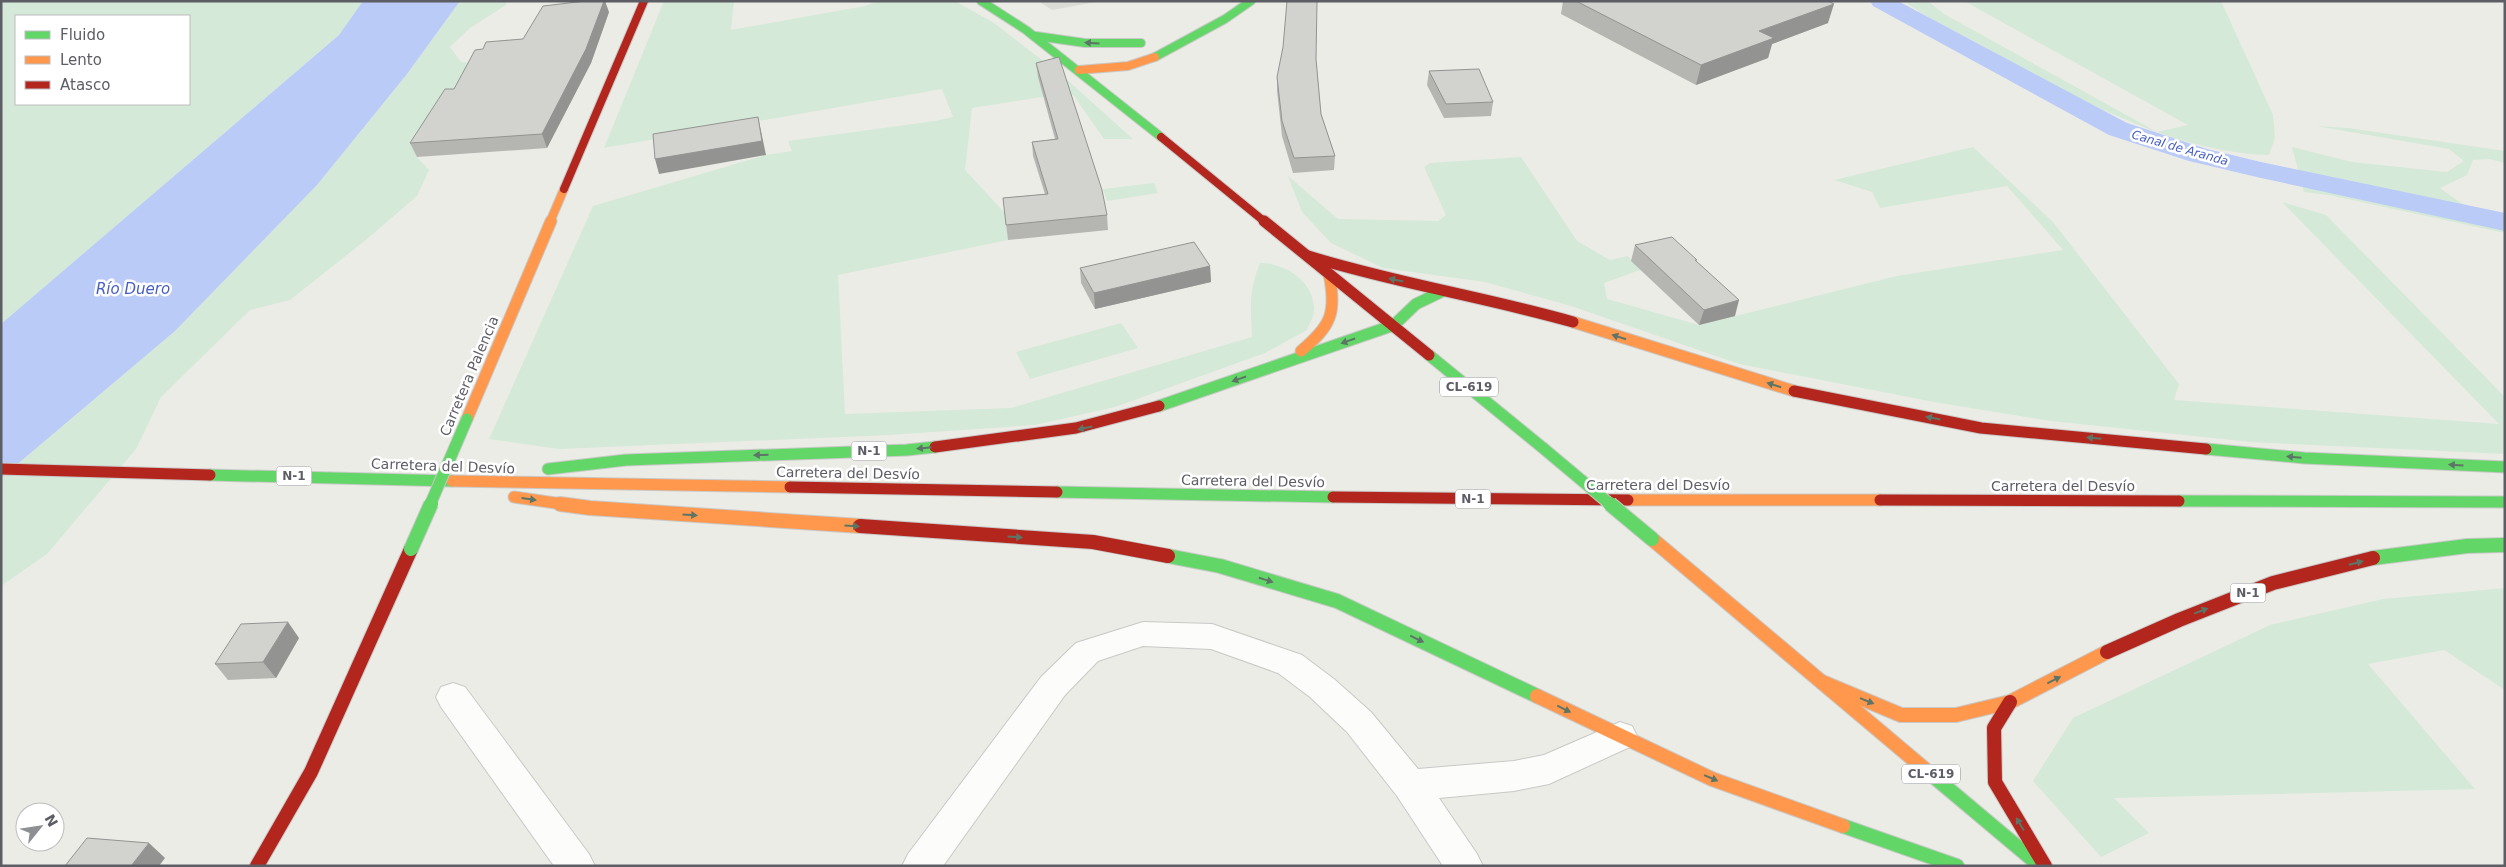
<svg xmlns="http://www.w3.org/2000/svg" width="2506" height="867" font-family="'DejaVu Sans',sans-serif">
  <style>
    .industrial { fill: #dcdcd6 }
    .green { fill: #d4e9d7; fill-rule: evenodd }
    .water { fill: #bacbf8 }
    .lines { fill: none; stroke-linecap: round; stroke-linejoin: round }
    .canal { fill: #bacbf8; fill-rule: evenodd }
    .street-casing { stroke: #c8c9c7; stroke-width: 2 }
    .fast-far2-casing { stroke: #c9c9c8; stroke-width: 10 }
    .fast-far1-casing { stroke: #c9c9c8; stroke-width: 13 }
    .fast-casing { stroke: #c9c9c8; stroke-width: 16 }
    .slow-far2-casing { stroke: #c9c9c8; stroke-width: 10 }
    .slow-far1-casing { stroke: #c9c9c8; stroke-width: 13 }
    .slow-casing { stroke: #c9c9c8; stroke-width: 16 }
    .jam-far2-casing { stroke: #c9c9c8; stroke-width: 10 }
    .jam-far1-casing { stroke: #c9c9c8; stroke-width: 13 }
    .jam-casing { stroke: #c9c9c8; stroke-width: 16 }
    .street { fill: #fcfcfb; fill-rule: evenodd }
    .fast-far2 { stroke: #63d668; stroke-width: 8 }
    .fast-far1 { stroke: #63d668; stroke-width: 11 }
    .fast { stroke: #63d668; stroke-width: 14 }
    .slow-far2 { stroke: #ff974d; stroke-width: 8 }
    .slow-far1 { stroke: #ff974d; stroke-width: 11 }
    .slow { stroke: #ff974d; stroke-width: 14 }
    .jam-far2 { stroke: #b3261e; stroke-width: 8 }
    .jam-far1 { stroke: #b3261e; stroke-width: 11 }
    .jam { stroke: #b3261e; stroke-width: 14 }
    .fast-bridge-far1-casing { stroke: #c9c9c8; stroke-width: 13; stroke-linecap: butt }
    .fast-bridge-casing { stroke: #c9c9c8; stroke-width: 16; stroke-linecap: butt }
    .fast-bridge-far1 { stroke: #63d668; stroke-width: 11 }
    .fast-bridge { stroke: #63d668; stroke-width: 14 }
    .wall { fill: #b5b5b2 }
    .shaded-wall { fill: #939491 }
    .building { fill: #d2d3cf; stroke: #939491 }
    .oneway { fill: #5d7566 }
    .labels { text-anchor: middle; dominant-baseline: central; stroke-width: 5; stroke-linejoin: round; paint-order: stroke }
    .far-water-label { font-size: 12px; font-style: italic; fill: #465ec3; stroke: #fff }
    .shield { fill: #fff; stroke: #8d8e93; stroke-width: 1 }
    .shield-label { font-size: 12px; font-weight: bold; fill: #5c5d65 }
    .street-label { font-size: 14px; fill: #5c5d65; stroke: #fff }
    .water-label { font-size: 15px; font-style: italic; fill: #465ec3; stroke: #fff }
  </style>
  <rect width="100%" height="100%" fill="#ecece6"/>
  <path class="industrial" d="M1038 1H1102L1052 10Z"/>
  <g class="green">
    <path d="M1 1H363L339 35 1 324ZM16 16H189V104H16Z"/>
    <path d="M460 1H507L506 5 470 28 450 47 461 62 480 64 417 157 429 170 417 196 367 239 290 300 250 310 161 397 136 449 47 554 1 586V478L175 331 317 185 407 74Z"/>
    <path d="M664 1H734L731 30 865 6 878 1H955L994 23 1064 77 1133 139H1104L1074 96 1067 93 972 108 965 170 1005 213 1008 240 838 275 845 414 1011 408 1252 337C1251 307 1248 293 1260 263 1285 263 1313 280 1314 308 1315 315 1309 324 1307 330L1265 353 1115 407 1035 425 889 435 559 449 489 439 593 206 766 155 792 151 788 141 935 121 953 117 942 89 604 148Z"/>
    <path d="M1904 1H1928L1944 14 2157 132 2188 125 1964 1H2221L2273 115 2275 138 2269 155C2169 152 2068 94 1983 46 1957 32 1928 19 1904 1Z"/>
    <path d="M2316 126 2348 128 2505 151V163L2489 159 2473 160 2467 175 2440 188 2468 208 2505 217V233L2329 195 2304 192 2292 147 2352 162 2447 172 2464 161 2449 149Z"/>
    <path d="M1973 147 2053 222 2179 384 2174 400 2499 424 2282 202 2326 215 2505 397V454L2251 442 2051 421 1934 402 1739 364 1571 306 1485 282 1383 268 1331 243 1302 212 1288 176 1338 219 1438 221 1446 215 1424 167 1430 163 1521 157 1577 241 1610 260 1628 256 1640 270 1604 283 1607 299 1699 325 1897 276 2063 250 2007 186 1880 208 1872 192 1834 180Z"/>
    <path d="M1154 183 1158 193 1107 201 1103 189Z"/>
    <path d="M1121 323 1138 348 1030 379 1016 352Z"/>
    <path d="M2505 588V690L2444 650 2368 664 2475 789 2114 798 2149 833 2101 857 2033 781 2073 718 2270 625 2383 599Z"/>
  </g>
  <path class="water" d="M363 1H460L407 74 317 185 175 331 1 478V324L339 35Z"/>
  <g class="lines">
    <path class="canal" d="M1870 1H1898L2127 123 2207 149 2261 162 2505 213V231L2261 178 2189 161 2109 135 1873 6Z"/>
    <g class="street-casing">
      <g id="street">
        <path d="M1143 622 1212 624 1302 655 1334 679 1371 712 1418 769 1514 761 1544 755 1620 722 1632 726 1637 736 1632 746 1549 784 1514 791 1439 798 1477 854 1483 866H1443L1397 796 1347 732 1310 697 1278 673 1211 649 1143 646 1098 661 1065 695 943 866H902L908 854 1041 677 1076 643Z"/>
        <path d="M453 683 465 687 589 854 595 866H554L441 707 436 697 441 687Z"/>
      </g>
    </g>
    <g class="fast-far2-casing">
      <g id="fast-far2">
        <path d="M981 1 1026 30 1161 137"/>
        <path d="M1036 36 1085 43H1141"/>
        <path d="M1155 57 1225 19 1251 1"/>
      </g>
    </g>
    <g class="fast-far1-casing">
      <g id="fast-far1">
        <path d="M1429 355 1543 448"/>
        <path d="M1159 406 1394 325 1416 304 1443 291"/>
        <path d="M2206 449 2304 458 2505 467"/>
        <path d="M548 469 626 460 907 450 935 447"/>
        <path d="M210 475 452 481"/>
        <path d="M1057 492 1333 497"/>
        <path d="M2179 501 2505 502"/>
      </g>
    </g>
    <g class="fast-casing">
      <g id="fast">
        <path d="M1168 556 1220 566 1337 601 1537 696"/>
        <path d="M2373 558 2467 546 2505 545"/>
        <path d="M1933 776 2039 865"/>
        <path d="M1843 826 1957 866"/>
      </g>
    </g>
    <g class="slow-far2-casing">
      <g id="slow-far2">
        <path d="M1079 70 1128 66 1155 57"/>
        <path d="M550 222 564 189"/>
      </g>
    </g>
    <g class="slow-far1-casing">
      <g id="slow-far1">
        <path d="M1573 322 1794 391"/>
        <path d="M1301 351C1331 326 1337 313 1329 274"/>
        <path d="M467 419 551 221"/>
        <path d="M452 481 790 487"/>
        <path d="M514 497 569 505"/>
        <path d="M1628 500H1880"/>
      </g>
    </g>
    <g class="slow-casing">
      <g id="slow">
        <path d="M560 504 590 508 860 526"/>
        <path d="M1652 539 1933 776"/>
        <path d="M1822 682 1901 715H1956L2010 702 2107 652"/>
        <path d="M1537 696 1712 779 1843 826"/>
      </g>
    </g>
    <g class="jam-far2-casing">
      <g id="jam-far2">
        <path d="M1161 137 1265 222"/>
        <path d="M564 189 644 1"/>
      </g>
    </g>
    <g class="jam-far1-casing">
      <g id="jam-far1">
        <path d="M1264 221 1429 355"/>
        <path d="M1308 256C1395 283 1485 297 1573 322"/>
        <path d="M1794 391 1981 428 2206 449"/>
        <path d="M935 447 1076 428 1159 406"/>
        <path d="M1 469 210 475"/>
        <path d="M790 487 1057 492"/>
        <path d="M1333 497 1628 500"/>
        <path d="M1880 500 2179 501"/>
      </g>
    </g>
    <g class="jam-casing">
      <g id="jam">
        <path d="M860 526 1093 542 1168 556"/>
        <path d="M2107 652 2179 620 2273 583 2373 558"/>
        <path d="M2010 702 1994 728 1995 782 2045 866"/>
        <path d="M257 866 311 772 411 549"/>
      </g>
    </g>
    <use href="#street" class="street"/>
    <use href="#fast-far2" class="fast-far2"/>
    <use href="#fast-far1" class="fast-far1"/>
    <use href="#fast" class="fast"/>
    <use href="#slow-far2" class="slow-far2"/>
    <use href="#slow-far1" class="slow-far1"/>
    <use href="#slow" class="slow"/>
    <use href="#jam-far2" class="jam-far2"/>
    <use href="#jam-far1" class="jam-far1"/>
    <use href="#jam" class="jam"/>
    <g class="fast-bridge-far1-casing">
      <g id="fast-bridge-far1">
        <path d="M1543 448 1611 505"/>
        <path d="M430 505 467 419"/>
      </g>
    </g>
    <g class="fast-bridge-casing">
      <g id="fast-bridge">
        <path d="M1610 504 1652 539"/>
        <path d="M411 549 431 504"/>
      </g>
    </g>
    <use href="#fast-bridge-far1" class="fast-bridge-far1"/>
    <use href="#fast-bridge" class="fast-bridge"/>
  </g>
  <g class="wall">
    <path d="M1563 1H1828V23L1772 44 1768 58 1696 85 1561 14Z"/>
    <path d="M609 12 591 63 547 148 417 157 410 143 454 89 523 39Z"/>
    <path d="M1316 59 1321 114 1335 156 1334 170 1293 173 1282 136 1277 91V77Z"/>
    <path d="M1036 63 1107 215 1108 230 1008 240 1003 198 1045 194 1033 156 1032 142 1055 139 1038 77Z"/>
    <path d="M1429 71 1493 102 1491 116 1444 118 1427 85Z"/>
    <path d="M1635 245 1696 261 1735 316 1699 325 1631 261Z"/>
    <path d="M1210 266 1211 282 1095 309 1081 283 1080 268Z"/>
    <path d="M299 638 276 678 228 680 215 664Z"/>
  </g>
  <g class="shaded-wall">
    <path d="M604 1H605L609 12 591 63 547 148 542 134Z"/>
    <path d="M1834 4 1828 23 1772 44 1768 58 1696 85 1701 65 1759 31Z"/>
    <path d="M758 117 761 131 766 155 659 174 655 159Z"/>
    <path d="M1210 266 1211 282 1095 309 1094 293Z"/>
    <path d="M1739 300 1735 316 1699 325 1704 310Z"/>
    <path d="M288 622 299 638 276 678 263 662Z"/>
    <path d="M149 843 165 858 159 866H131Z"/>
  </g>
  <g class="building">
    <path d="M586 1H604L586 49 542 134 410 143 445 89H454L475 50 483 49 486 42 523 39 543 6Z"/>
    <path d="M1287 1H1317L1316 59 1321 114 1335 156 1294 158 1282 121 1277 77 1283 47Z"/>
    <path d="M1576 1H1828L1834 4 1759 31 1774 38 1701 65Z"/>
    <path d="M1059 57 1102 190 1107 215 1006 225 1003 198 1048 194 1032 142 1058 139 1036 63Z"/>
    <path d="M1479 69 1493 102 1446 104 1429 71Z"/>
    <path d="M758 117 762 141 655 159 653 134Z"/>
    <path d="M1672 237 1697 260H1695L1739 300 1704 310 1635 245Z"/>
    <path d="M1194 242 1210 266 1094 293 1080 268Z"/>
    <path d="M288 622 263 662 215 664 241 624Z"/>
    <path d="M87 838 149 843 131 866H65Z"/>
  </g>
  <defs><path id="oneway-solid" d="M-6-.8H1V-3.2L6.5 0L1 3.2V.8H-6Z" transform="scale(1.25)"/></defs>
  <g class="oneway">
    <use href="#oneway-solid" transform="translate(1092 43) rotate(-177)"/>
    <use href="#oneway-solid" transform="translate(1396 280) rotate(-168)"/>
    <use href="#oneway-solid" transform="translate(1619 337) rotate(-162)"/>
    <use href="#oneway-solid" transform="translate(1348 341) rotate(161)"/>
    <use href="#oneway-solid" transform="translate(1239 379) rotate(161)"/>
    <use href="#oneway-solid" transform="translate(1774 385) rotate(-163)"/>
    <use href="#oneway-solid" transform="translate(1933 418) rotate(-169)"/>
    <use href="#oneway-solid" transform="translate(1085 428) rotate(168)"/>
    <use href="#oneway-solid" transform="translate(2094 438) rotate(-175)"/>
    <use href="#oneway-solid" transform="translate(924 448) rotate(174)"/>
    <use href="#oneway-solid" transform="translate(761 455) rotate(178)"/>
    <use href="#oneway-solid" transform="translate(2294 457) rotate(-175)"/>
    <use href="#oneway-solid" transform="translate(2456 465) rotate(-177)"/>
    <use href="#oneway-solid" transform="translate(529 499) rotate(8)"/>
    <use href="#oneway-solid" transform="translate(690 515) rotate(4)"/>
    <use href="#oneway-solid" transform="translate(852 526) rotate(4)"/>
    <use href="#oneway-solid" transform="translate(1015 537) rotate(4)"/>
    <use href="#oneway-solid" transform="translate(2356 563) rotate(-14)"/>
    <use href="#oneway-solid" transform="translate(1266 580) rotate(17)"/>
    <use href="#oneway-solid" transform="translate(2201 611) rotate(-21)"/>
    <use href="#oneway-solid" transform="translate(1417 639) rotate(26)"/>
    <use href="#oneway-solid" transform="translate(2054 680) rotate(-27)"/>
    <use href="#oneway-solid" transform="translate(1867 701) rotate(22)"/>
    <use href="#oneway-solid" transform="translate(1564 709) rotate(26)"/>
    <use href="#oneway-solid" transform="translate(1711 778) rotate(23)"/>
    <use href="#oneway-solid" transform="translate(2020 824) rotate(-121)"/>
  </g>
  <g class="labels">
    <g class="far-water-label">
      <text transform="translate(2180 148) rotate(16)">Canal de Aranda</text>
    </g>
    <g class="shield">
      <rect x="1440" y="377.5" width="58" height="19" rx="4"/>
      <rect x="851.5" y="441.5" width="35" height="19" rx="4"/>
      <rect x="276.5" y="466.5" width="35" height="19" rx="4"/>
      <rect x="1455.5" y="489.5" width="35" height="19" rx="4"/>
      <rect x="2230.5" y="583.5" width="35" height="19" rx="4"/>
      <rect x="1902" y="764.5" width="58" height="19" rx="4"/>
    </g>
    <g class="shield-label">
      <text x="1469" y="387">CL-619</text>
      <text x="869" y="451">N-1</text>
      <text x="294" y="476">N-1</text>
      <text x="1473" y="499">N-1</text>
      <text x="2248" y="593">N-1</text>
      <text x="1931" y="774">CL-619</text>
    </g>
    <g class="street-label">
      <text transform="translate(469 376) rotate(-67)">Carretera Palencia</text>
      <text transform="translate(443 466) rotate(2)">Carretera del Desvío</text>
      <text transform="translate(848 473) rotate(1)">Carretera del Desvío</text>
      <text transform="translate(1253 481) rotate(1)">Carretera del Desvío</text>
      <text x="1658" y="485">Carretera del Desvío</text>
      <text x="2063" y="486">Carretera del Desvío</text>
    </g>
    <g class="water-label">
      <text x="133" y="289">Río Duero</text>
    </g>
  </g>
  <rect width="2506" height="867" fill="none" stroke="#5c5d65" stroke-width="5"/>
  <rect x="15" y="15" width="175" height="90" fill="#ffffff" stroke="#bebec1"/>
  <rect x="25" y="31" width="25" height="8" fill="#63d668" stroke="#bebec1"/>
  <text x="60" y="40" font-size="15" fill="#5c5d65">Fluido</text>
  <rect x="25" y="56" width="25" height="8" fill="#ff974d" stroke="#bebec1"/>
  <text x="60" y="65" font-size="15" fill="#5c5d65">Lento</text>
  <rect x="25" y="81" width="25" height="8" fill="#b3261e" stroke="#bebec1"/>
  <text x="60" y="90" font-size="15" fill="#5c5d65">Atasco</text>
  <g transform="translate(40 827) rotate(60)"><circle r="24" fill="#ffffff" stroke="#bebec1"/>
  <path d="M0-4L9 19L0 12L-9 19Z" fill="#8e8f92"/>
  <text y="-8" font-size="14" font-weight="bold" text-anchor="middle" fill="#5c5d65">N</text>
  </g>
</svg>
